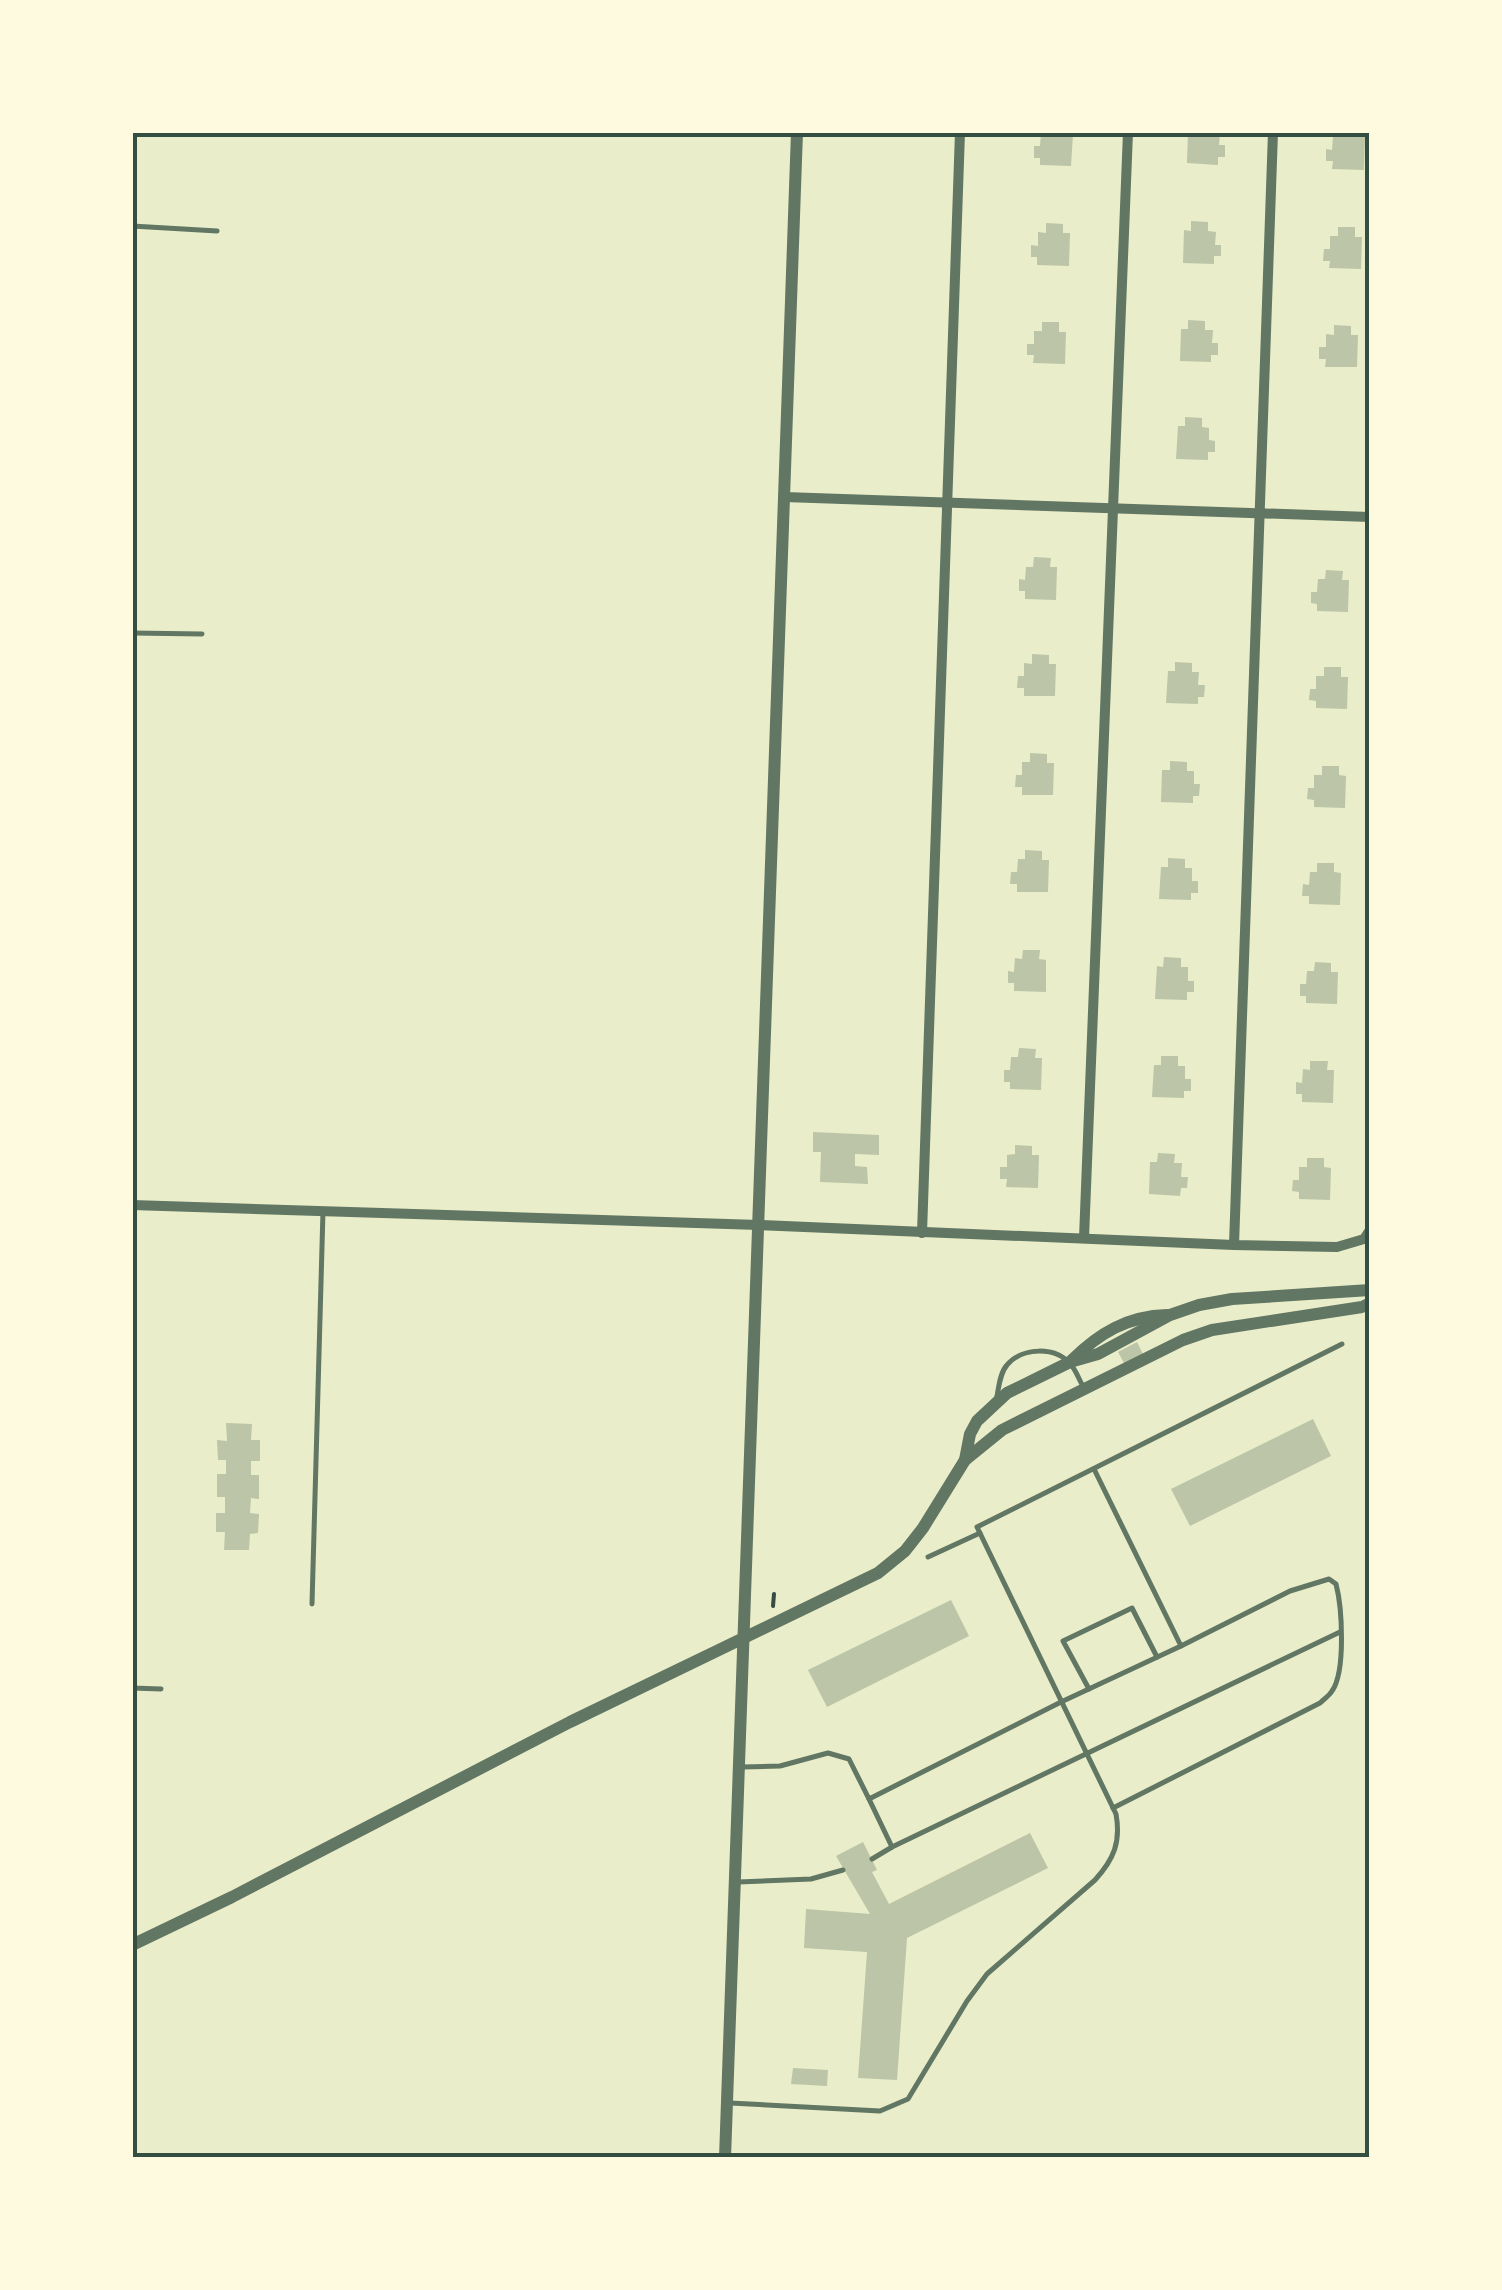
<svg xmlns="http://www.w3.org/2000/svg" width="1502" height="2290" font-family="'Noto Serif',serif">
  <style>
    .building { fill: #bcc5a7 }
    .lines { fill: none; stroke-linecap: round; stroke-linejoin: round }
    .path { stroke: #344e41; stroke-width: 4 }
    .service { stroke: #617663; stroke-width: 5 }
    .minor { stroke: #617663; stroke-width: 10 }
    .tertiary { stroke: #617663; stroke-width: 12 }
    .neatline { fill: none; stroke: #344e41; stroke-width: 4 }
  </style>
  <rect width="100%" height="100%" fill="#e9edc9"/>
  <g class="building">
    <path d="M1048 132 1073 134 1071 166 1040 165V158H1034V146H1040L1041 133Z"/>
    <path d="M1188 132H1220L1219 145H1225V157H1218V165L1187 163Z"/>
    <path d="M1341 132H1358V137H1365L1364 170 1332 169 1333 161H1326V149L1332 150 1333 136 1341 137Z"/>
    <path d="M1191 221 1208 222V231L1216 232 1215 245H1221V256H1214V264L1183 263 1184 230 1191 231Z"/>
    <path d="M1046 223 1063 224V233H1070L1069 266 1037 265V257H1031V245L1038 246V232L1046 233Z"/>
    <path d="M1338 227H1355V237H1362L1361 269 1329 268 1330 261H1323L1324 249H1330V236H1338Z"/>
    <path d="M1188 320 1205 321V330H1213L1212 343H1218V355H1211V362L1180 361 1181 329H1188Z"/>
    <path d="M1042 322H1059V332H1066L1065 364 1033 363 1034 355H1027V344H1034V331H1042Z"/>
    <path d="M1334 325 1351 326V335H1358L1357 367H1325L1326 359H1319V347H1326V334L1334 335Z"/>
    <path d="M1185 417 1202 418V427L1209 428V440L1215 441V452H1208V460L1176 459 1178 426H1185Z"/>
    <path d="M1034 557 1051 558 1050 567H1057L1056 600 1025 599V591H1019V579L1025 580 1026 567H1033Z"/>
    <path d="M1326 570 1343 571 1342 580H1349L1348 612 1317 611V604L1311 603V592H1317L1318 579H1325Z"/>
    <path d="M1032 654 1049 655V664H1056L1055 696H1024V688H1017L1018 676H1024V663L1032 664Z"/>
    <path d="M1175 662 1192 663V672H1199L1198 685H1205L1204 697H1198V704L1166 703 1168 671H1175Z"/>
    <path d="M1324 667H1341V677H1348L1347 709 1316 708V701L1309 700 1310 689H1316V676H1324Z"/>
    <path d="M1030 753 1047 754V763H1054L1053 795H1022V787H1015L1016 775H1022V762H1030Z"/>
    <path d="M1170 761 1187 762V771H1194V784H1200L1199 796H1193V803L1161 802 1162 770H1170Z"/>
    <path d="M1322 766H1339V775L1346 776 1345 808 1314 807V800L1307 799 1308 788H1314V775H1322Z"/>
    <path d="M1025 850 1042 851V860H1049L1048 892H1017V884H1010L1011 872H1017L1018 859H1025Z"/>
    <path d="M1168 858 1185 859V868H1192V881H1198V893H1191V900L1159 899 1161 867H1168Z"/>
    <path d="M1317 863H1334V872L1341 873 1340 905 1309 904V896H1302L1303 884 1309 885 1310 872H1317Z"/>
    <path d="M1023 950H1040L1039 959 1046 960V992L1014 991V983H1008V971L1014 972 1015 958 1022 959Z"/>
    <path d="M1164 957 1181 958V967H1188V981H1194V992H1187V1000L1155 999 1157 966 1163 967Z"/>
    <path d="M1315 962 1331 963V972H1338L1337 1004 1306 1003V996H1300V984H1306L1307 971H1314Z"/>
    <path d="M1019 1048 1036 1049 1035 1058H1042L1041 1090 1010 1089V1082H1004V1070H1010L1011 1057H1018Z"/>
    <path d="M1161 1056H1178V1066H1185V1079H1191V1091H1184V1098L1152 1097 1154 1065H1161Z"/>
    <path d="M1310 1061H1328L1327 1070H1334L1333 1103 1302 1102V1094H1296V1082L1302 1083 1303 1069 1310 1070Z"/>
    <path d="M813 1132 879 1135V1155L855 1154V1166L867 1167 868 1184 820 1182 821 1152H813Z"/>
    <path d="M1015 1145 1032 1146V1155H1039L1038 1188 1006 1187 1007 1179H1000V1167H1007V1155L1015 1154Z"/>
    <path d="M1158 1153 1175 1154 1174 1163H1182L1181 1177H1188L1187 1188H1181L1180 1196 1149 1194 1150 1162H1157Z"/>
    <path d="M1307 1158H1324V1167L1331 1168 1330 1200 1299 1199V1192L1292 1191 1293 1180H1299V1167H1307Z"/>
    <path d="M1137 1342 1143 1354 1124 1363 1118 1352Z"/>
    <path d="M1313 1419 1331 1456 1190 1526 1171 1489Z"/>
    <path d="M226 1423 252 1424 251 1440H260V1461H251V1475H259V1499L251 1498 250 1513 259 1514 258 1533 250 1534 249 1550H224L225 1532H216V1513H225V1497H217V1474H226V1460H218L217 1440 227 1441Z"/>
    <path d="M951 1600 969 1636 827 1707 808 1670Z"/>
    <path d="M1030 1833 1048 1868 907 1938 897 2080 858 2078 867 1952 804 1948 806 1909 870 1914 836 1856 863 1842 877 1870 872 1872 889 1904Z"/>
    <path d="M793 2068 828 2070 827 2086 791 2084Z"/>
  </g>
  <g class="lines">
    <path class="path" d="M773 1606 774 1594"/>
    <g class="service">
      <path d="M132 226 217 231"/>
      <path d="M132 633 202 634"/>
      <path d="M997 1396C999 1386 1000 1373 1007 1365 1022 1347 1056 1346 1071 1365 1076 1370 1079 1380 1083 1386"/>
      <path d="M928 1557 980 1533"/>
      <path d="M312 1604 323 1211"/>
      <path d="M132 1688 161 1689"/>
      <path d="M1089 1689 1063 1641 1132 1608 1157 1657"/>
      <path d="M742 1767 780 1766 828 1753 849 1759 869 1799 1061 1702 1181 1646 1094 1469"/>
      <path d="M869 1799 892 1847 872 1859"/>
      <path d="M1113 1808 1320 1703C1324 1699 1329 1696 1332 1691 1346 1671 1342 1607 1336 1584L1329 1579 1290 1591 1181 1646"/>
      <path d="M892 1847 1340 1632"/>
      <path d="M738 1882 811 1879 843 1870"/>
      <path d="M730 2103 880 2111 908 2099 967 2001 987 1974 1095 1880C1114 1859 1121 1842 1116 1814L977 1527 1342 1344"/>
    </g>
    <g class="minor">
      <path d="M784 497 1370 517"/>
      <path d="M132 1205 759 1225 1234 1245 1337 1247 1364 1239 1370 1230"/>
      <path d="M922 1233 960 132"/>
      <path d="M1084 1238 1128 132"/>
      <path d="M1234 1245 1273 132"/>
    </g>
    <g class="tertiary">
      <path d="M1072 1360C1099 1333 1128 1316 1167 1315"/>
      <path d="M965 1460 1002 1430 1183 1340 1212 1330 1362 1307 1370 1303"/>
      <path d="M132 1945 232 1897 570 1722 878 1573 905 1551 923 1528 965 1460 970 1434 977 1421 1007 1393 1070 1362 1098 1354 1170 1315 1199 1305 1232 1299 1370 1290"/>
      <path d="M725 2158 797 132"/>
    </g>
  </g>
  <rect width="1502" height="2290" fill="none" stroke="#fefae0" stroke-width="270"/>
  <rect x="135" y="135" width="1232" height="2020" class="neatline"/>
</svg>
